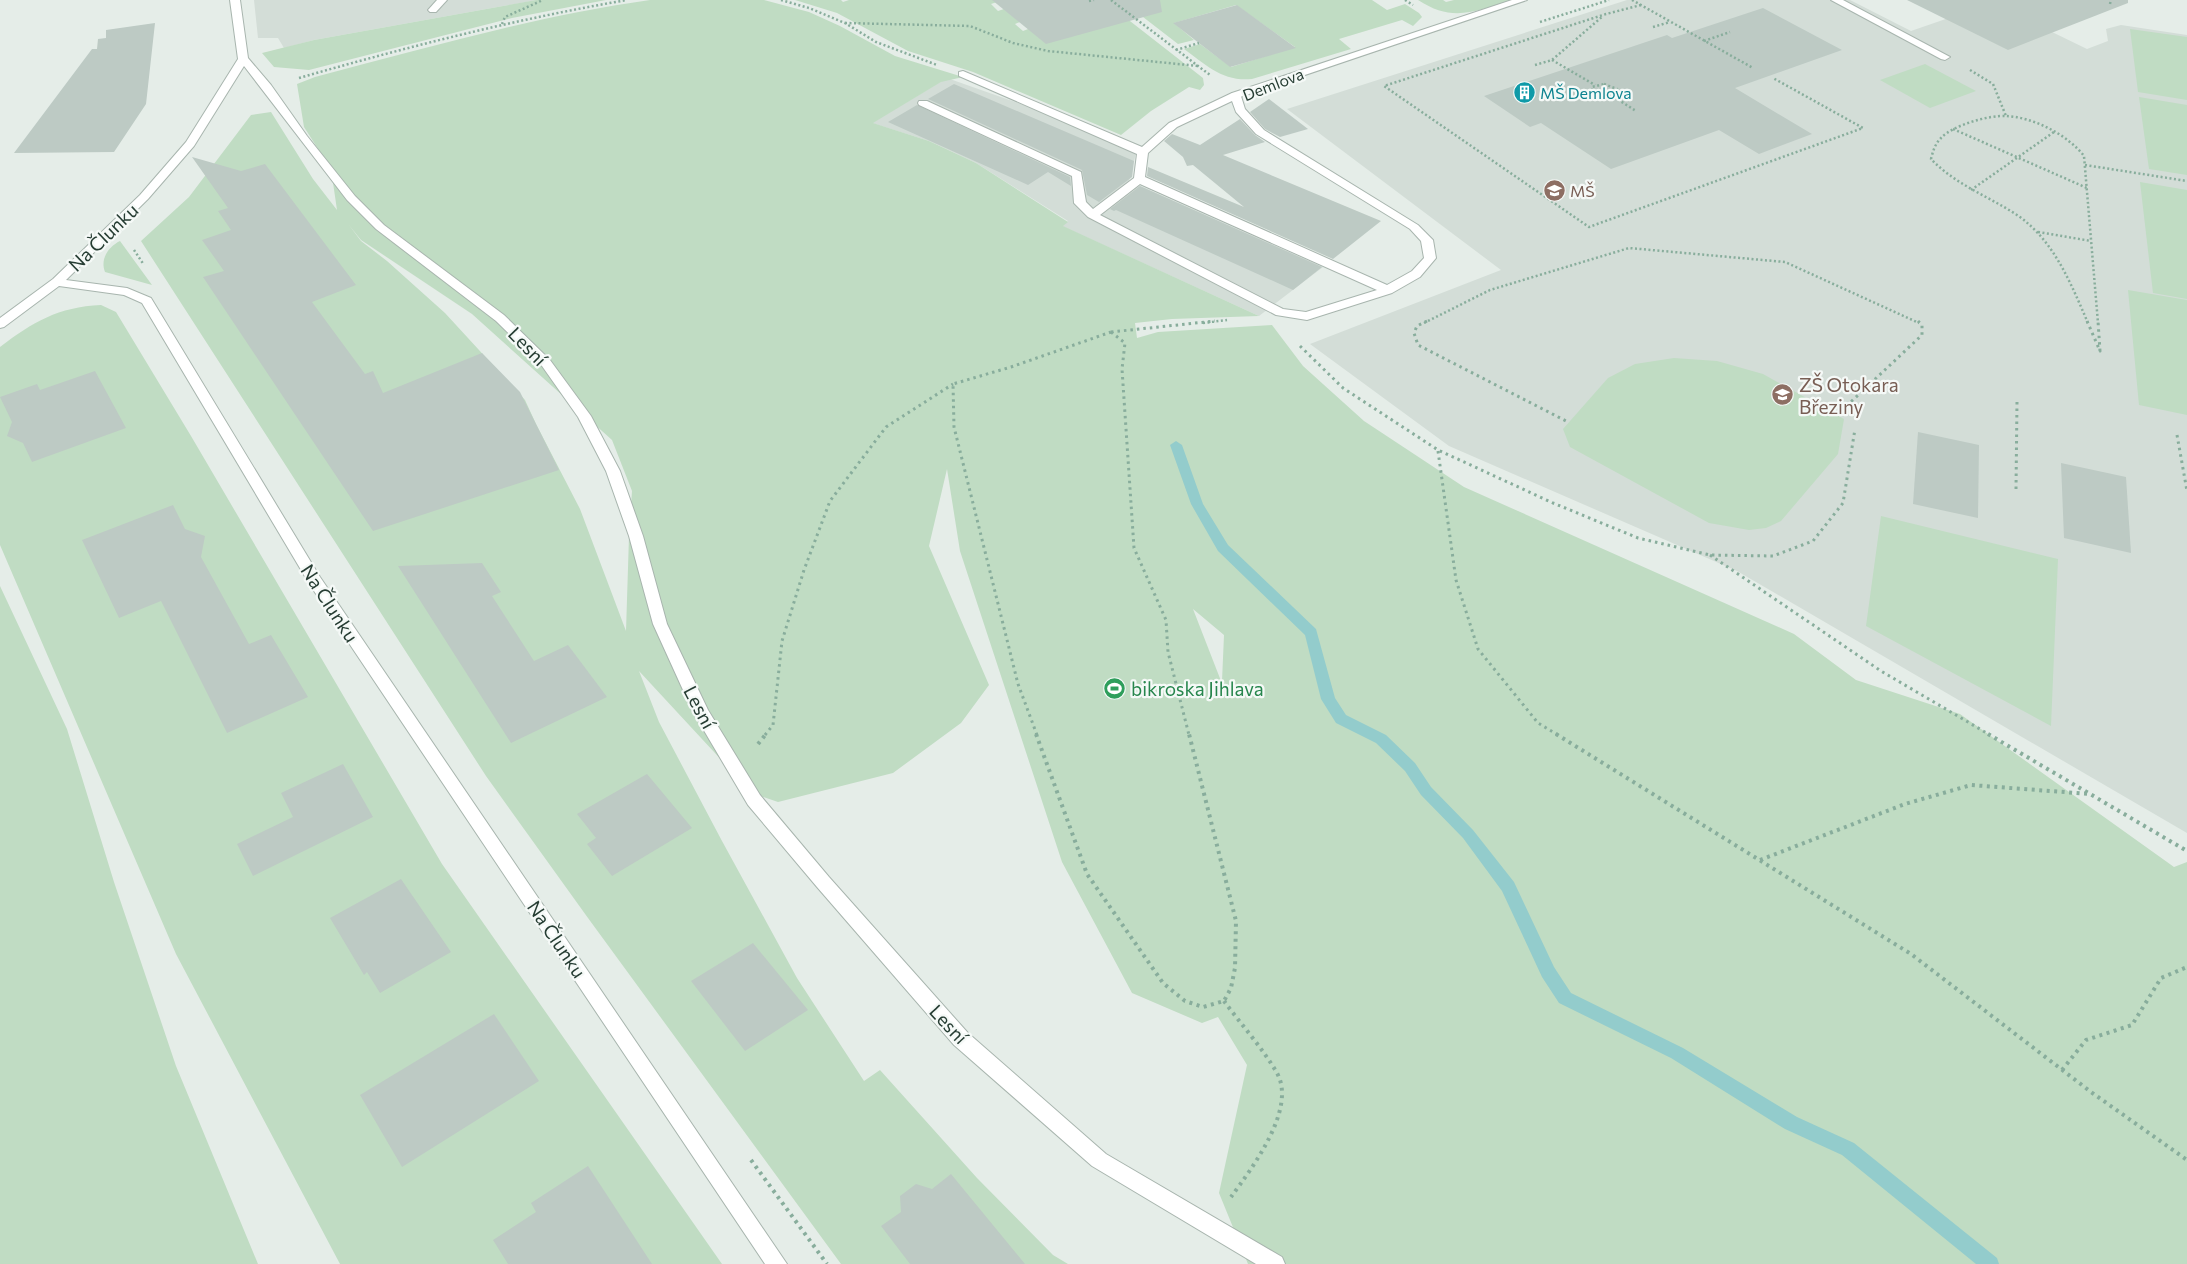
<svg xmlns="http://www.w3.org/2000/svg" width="2187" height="1264" font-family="Commissioner,sans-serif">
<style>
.built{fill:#d3ddd7}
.green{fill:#c0dcc3;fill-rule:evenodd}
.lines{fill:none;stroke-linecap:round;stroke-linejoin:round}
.stream{fill:#93cccc;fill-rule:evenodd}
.building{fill:#bdcac4}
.lane-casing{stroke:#a8b5ae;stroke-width:2}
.street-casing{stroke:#a8b5ae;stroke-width:2}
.path-far2{stroke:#88ad9c;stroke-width:2.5;stroke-dasharray:2 2.5;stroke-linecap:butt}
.path-far1{stroke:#88ad9c;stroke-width:3;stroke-dasharray:2.5 4;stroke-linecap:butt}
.path{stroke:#88ad9c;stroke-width:4;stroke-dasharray:3 4.5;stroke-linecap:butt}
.lane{fill:#fff;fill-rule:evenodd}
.street{fill:#fff;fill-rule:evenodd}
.labels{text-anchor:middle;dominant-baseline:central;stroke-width:4.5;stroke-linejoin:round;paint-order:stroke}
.far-street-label{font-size:16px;fill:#263d33;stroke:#f5f9f7}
.far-culture-label{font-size:16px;fill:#0d838f;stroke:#f5f9f7;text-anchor:start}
.far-education-label{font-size:16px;fill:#785e54;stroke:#f5f9f7;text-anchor:start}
.street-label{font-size:19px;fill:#263d33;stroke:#f5f9f7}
.education-label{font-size:19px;fill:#785e54;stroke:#f5f9f7;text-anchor:start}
.leisure-label{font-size:19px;fill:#27864d;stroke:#f5f9f7;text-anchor:start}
</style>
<rect width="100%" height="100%" fill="#e5ede8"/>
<g class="built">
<path d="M254 0H537L314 40 284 48 278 38H258Z"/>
<path d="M1627 0H1850L1911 31 1992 3 2087 49 2108 41 2106 29 2121 25 2187 35V833L1737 571 1449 446 1310 344 1501 270 1287 109Z"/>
<path d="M947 78 1138 145 1129 181 1323 267 1259 316 1062 226 1068 221 976 163 929 141 872 123Z"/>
</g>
<g class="green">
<path d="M536 0H606L512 18 309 70 274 67 262 53 314 40Z"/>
<path d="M650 0H764L809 12 840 26 895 56 963 77 941 82 873 123 929 141 976 163 1068 222 1063 226 1259 316 1172 319 1135 323 1137 338 1158 332 1272 325 1303 366 1364 421 1464 487 1794 634 1856 680 1960 714 2174 867 2187 862V1264H1248L1219 1193 1247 1065 1218 1017 1202 1023 1132 993 1062 862 960 551 947 469 929 546 989 685 961 723 893 773 778 802 752 793 639 671 659 722 722 841 797 978 864 1081 880 1070 977 1178 1053 1255 1068 1264H841L588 918 486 776 141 241 189 197 251 115 271 112 313 179 337 210 331 169 304 127 297 84 315 77C426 48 536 16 650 0ZM349 225 361 240 472 314 612 440 632 491 629 536 626 631 580 509 536 424 525 400 445 313 387 261 361 241ZM1193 609 1224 635 1222 681H1221Z"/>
<path d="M795 0H841L843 2 849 0H1003L991 4 998 11 1004 9 1020 22 1015 24 1023 31 1103 0 1203 78 1204 85 1200 90 1189 87 1151 111 1121 135 973 72 908 51 837 13Z"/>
<path d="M1121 0H1372L1387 10 1405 4 1419 13 1422 17 1413 26 1402 20 1339 39 1351 49 1252 79C1223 82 1206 65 1184 49L1200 44 1231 67 1295 47 1236 5 1174 23 1194 40 1178 44Z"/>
<path d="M1418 0H1443L1446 2 1454 0H1512C1475 11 1453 23 1418 0Z"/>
<path d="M2130 29 2187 37V100L2138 92Z"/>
<path d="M1925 64 1976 91 1930 108 1880 80Z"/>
<path d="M2139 97 2187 105V175L2149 169Z"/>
<path d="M2140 182 2187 190V299L2153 293Z"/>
<path d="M120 241 152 285 105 272C100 259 108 247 120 241Z"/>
<path d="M2128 290 2187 300V415L2139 405Z"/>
<path d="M101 305 116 312 191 436 442 864 722 1264H340L176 954 0 545V347C33 322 58 307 101 305Z"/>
<path d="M1674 358 1717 361 1763 374 1844 419 1838 454 1781 521 1766 528 1749 530 1709 523 1570 447 1563 429 1608 378 1635 364Z"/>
<path d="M1881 516 2058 559 2051 726 1866 626Z"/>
<path d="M0 586 67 729 114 882 176 1066 258 1264H0Z"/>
</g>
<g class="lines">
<path class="stream" d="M1176 441 1182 445 1203 504 1228 545 1316 629 1335 698 1346 715 1386 735 1415 763 1431 787 1473 830 1514 882 1554 967 1571 993 1683 1048 1797 1117 1854 1143 1997 1258 1999 1264H1976L1842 1155 1785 1129 1671 1058 1559 1003 1542 977 1502 891 1463 838 1421 795 1405 771 1376 743 1336 723 1321 699 1305 635 1218 551 1191 504 1170 445Z"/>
</g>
<g class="building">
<path d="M992 0H1160L1162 12 1046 44Z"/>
<path d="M1907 0H2128V3L2008 50Z"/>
<path d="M1237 5 1296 48 1230 67 1173 23Z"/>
<path d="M1763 8 1842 50 1735 88 1812 134 1759 154 1719 130 1611 169 1541 123 1530 127 1484 96 1667 35 1672 38Z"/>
<path d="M155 23 146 104 114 152 14 153 92 49H97L98 39 106 38V30Z"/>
<path d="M954 84 1134 161 1132 177 1099 202 1087 195 1082 170 928 99Z"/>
<path d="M1269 99 1308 129 1280 137 1265 129 1250 112Z"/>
<path d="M917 105 1070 177 1071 186 1048 172 1028 185 888 122Z"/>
<path d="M1240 119 1255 135 1265 142 1223 155 1381 221 1333 259 1147 176 1148 167 1244 207 1193 165 1187 166 1183 157 1164 141 1172 134 1200 145Z"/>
<path d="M192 157 241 171 265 164 356 285 312 302 365 374 373 371 383 393 482 353 520 392 559 470 373 531 203 277 224 271 202 240 231 230 218 211 228 208Z"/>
<path d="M1140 186 1322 267 1293 290 1116 210 1114 211 1110 209Z"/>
<path d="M95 371 126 428 32 462 23 443 7 436 12 422 0 397 37 384 40 390Z"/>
<path d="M1918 432 1979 445 1978 518 1913 504Z"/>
<path d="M2061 463 2126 477 2131 553 2064 538Z"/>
<path d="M173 505 185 529 205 536 201 557 249 644 271 635 308 697 227 733 161 601 119 618 82 540Z"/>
<path d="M482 563 501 592 492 596 534 661 568 645 607 697 511 743 398 566Z"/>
<path d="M343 764 373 817 253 876 237 844 293 817 281 793Z"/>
<path d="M647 774 692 828 612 876 587 844 596 838 577 814Z"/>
<path d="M401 879 451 952 380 993 367 972 364 975 330 918Z"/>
<path d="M753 943 808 1010 745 1051 691 981Z"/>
<path d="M494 1014 539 1081 402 1167 360 1095Z"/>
<path d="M588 1166 652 1264H508L493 1240 536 1212 531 1203Z"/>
<path d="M951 1174 1025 1264H910L881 1226 901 1212 900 1196 916 1184 932 1189Z"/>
</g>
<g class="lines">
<defs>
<g id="lane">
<path d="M437 0H447L436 12H430L428 10Z"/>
<path d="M1831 0H1843L1950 57 1945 60 1941 59Z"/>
<path d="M963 71 1142 147 1169 123 1232 93H1240L1245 109 1264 130 1418 225 1433 240 1436 258 1420 277 1392 293 1307 320 1276 315 1088 217 1074 203 1072 176 919 105 918 103 919 101H927L1081 172 1086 202 1093 209 1134 178 1137 154 959 76V72ZM1232 101 1236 112 1256 134 1410 229 1421 241 1424 258 1412 271 1387 285 1145 177 1148 153 1177 127ZM1140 184 1377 290 1306 312 1283 309 1100 215Z"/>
</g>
<g id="street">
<path d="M230 0H240L248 58 271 85 307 136 355 196 384 225 504 315 550 360 591 416 620 471 643 536 667 624 708 710 760 795 829 877 968 1033 1106 1154 1282 1257 1285 1264H1256L1092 1166 954 1045 817 887 748 805 693 712 653 624 629 536 606 471 578 417 542 366 496 321 376 229 347 200 244 66 194 146 148 199 66 280 127 288 151 298 320 577 787 1264H765L310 585 142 303 124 295 59 286 4 327 0 328V318L53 279 140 195 186 142 238 59Z"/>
<path d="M1512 0H1527L1240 97H1232L1231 95 1232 93Z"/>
</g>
</defs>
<use href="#lane" class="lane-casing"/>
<use href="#street" class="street-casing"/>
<g class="path-far2">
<path d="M781 0 809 8 845 23 876 42 937 65"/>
<path d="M1111 0 1210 75"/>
<path d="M1405 0 1413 5"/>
<path d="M1632 0 1753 68"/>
<path d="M1089 1 1094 0"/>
<path d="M2110 4 2111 0"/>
<path d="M1641 5 1606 14 1384 86 1589 227 1863 128 1773 78"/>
<path d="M1540 22 1609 0"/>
<path d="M845 23 970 26 1013 43 1048 51 1198 66"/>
<path d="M502 24 505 17 543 0"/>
<path d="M1653 27 1670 22"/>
<path d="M1704 41 1730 32"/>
<path d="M1176 50 1199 43"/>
<path d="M1552 60 1595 85"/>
<path d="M1535 65 1552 60 1603 16"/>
<path d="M1970 70 1993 84 2006 116"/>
<path d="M299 78C407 47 516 19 627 0"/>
<path d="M1604 84 1617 89 1619 94 1605 98 1592 92V87Z"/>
<path d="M1614 97 1636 111"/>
<path d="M1953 129 2087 188"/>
<path d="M2085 165 2187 181"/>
<path d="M1971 190 2054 132"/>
<path d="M2038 232 2091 241"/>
<path d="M134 250 144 265"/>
<path d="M1203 323 1227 320"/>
<path d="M1424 323 1490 290 1629 248 1785 262 1919 323"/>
<path d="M2088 323C2071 284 2054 240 2017 215 1988 196 1956 185 1931 159 1933 151 1935 144 1941 138 1953 125 1989 115 2006 116 2033 117 2068 135 2084 156L2098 323"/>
</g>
<g class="path-far1">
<path d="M1427 321 1417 326 1414 333 1418 345 1568 422"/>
<path d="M2087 321 2100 351 2098 321"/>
<path d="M1111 332 1125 343 1122 369 1134 548 1166 620 1168 652 1189 735"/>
<path d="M1111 332 1215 321"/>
<path d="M1300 346 1343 388 1438 450 1553 503 1638 538 1710 555 1773 556 1813 541 1843 503 1855 429"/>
<path d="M1837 415 1922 335V325L1918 321"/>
<path d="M2177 435 2187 491"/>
<path d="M1438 451 1456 580 1478 649 1538 723 1558 735"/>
<path d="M2016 489 2017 401"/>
<path d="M1710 555 1881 671 1990 735"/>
<path d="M765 735 773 725 782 641 804 570 830 501 886 427 953 384"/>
<path d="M1037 735 1018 684 954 427 953 384 1011 367 1111 332"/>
</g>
<g class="path">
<path d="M1036 734 1087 874 1163 983 1185 1001 1203 1007 1224 1001 1231 988 1235 968 1236 921 1189 734"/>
<path d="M1556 734 1911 954 2091 1092 2187 1160"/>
<path d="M1988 734 2187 851"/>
<path d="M758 744 766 734"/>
<path d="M1760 860 1905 804 1971 785 2090 794"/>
<path d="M1224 1001C1240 1023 1264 1050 1277 1073 1297 1109 1252 1168 1231 1197"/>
<path d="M2062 1070 2086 1040 2132 1025 2161 978 2187 967"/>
<path d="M751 1160 827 1264"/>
</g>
<use href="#lane" class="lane"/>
<use href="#street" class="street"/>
</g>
<defs>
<symbol id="building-disc" viewBox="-11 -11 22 22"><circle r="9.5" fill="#0f9aa8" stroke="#f5f9f7"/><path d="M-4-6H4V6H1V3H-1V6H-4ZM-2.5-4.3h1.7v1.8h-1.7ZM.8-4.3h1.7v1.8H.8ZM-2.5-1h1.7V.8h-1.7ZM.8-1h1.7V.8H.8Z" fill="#fff"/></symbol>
<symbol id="school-disc" viewBox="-11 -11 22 22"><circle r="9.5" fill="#8d6e63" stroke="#f5f9f7"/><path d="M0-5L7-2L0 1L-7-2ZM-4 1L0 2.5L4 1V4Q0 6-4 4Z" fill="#fff"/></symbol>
<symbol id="stadium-disc" viewBox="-11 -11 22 22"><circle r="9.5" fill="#2e9e5b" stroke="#f5f9f7"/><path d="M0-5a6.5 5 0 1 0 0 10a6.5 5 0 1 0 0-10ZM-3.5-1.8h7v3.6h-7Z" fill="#fff"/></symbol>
</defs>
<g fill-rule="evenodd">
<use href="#building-disc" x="1512" y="80" width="25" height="25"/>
<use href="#school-disc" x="1542" y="178" width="25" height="25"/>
<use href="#school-disc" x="1770" y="382" width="25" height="25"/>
<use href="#stadium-disc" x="1102" y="676" width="25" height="25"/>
</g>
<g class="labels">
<g class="far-street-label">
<text transform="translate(1273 84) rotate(-21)">Demlova</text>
</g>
<g class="far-culture-label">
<text x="1540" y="92">MŠ Demlova</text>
</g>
<g class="far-education-label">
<text x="1570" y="190">MŠ</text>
</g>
<g class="street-label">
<text transform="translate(103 237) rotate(-44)">Na Člunku</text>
<text transform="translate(528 346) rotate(46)">Lesní</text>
<text transform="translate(330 603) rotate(57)">Na Člunku</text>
<text transform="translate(700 707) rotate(62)">Lesní</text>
<text transform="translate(557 939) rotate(56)">Na Člunku</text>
<text transform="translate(949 1024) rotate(47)">Lesní</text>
</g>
<g class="education-label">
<text x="1799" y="384">ZŠ Otokara<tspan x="1799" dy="22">Březiny</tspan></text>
</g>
<g class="leisure-label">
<text x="1131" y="688">bikroska Jihlava</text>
</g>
</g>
</svg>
